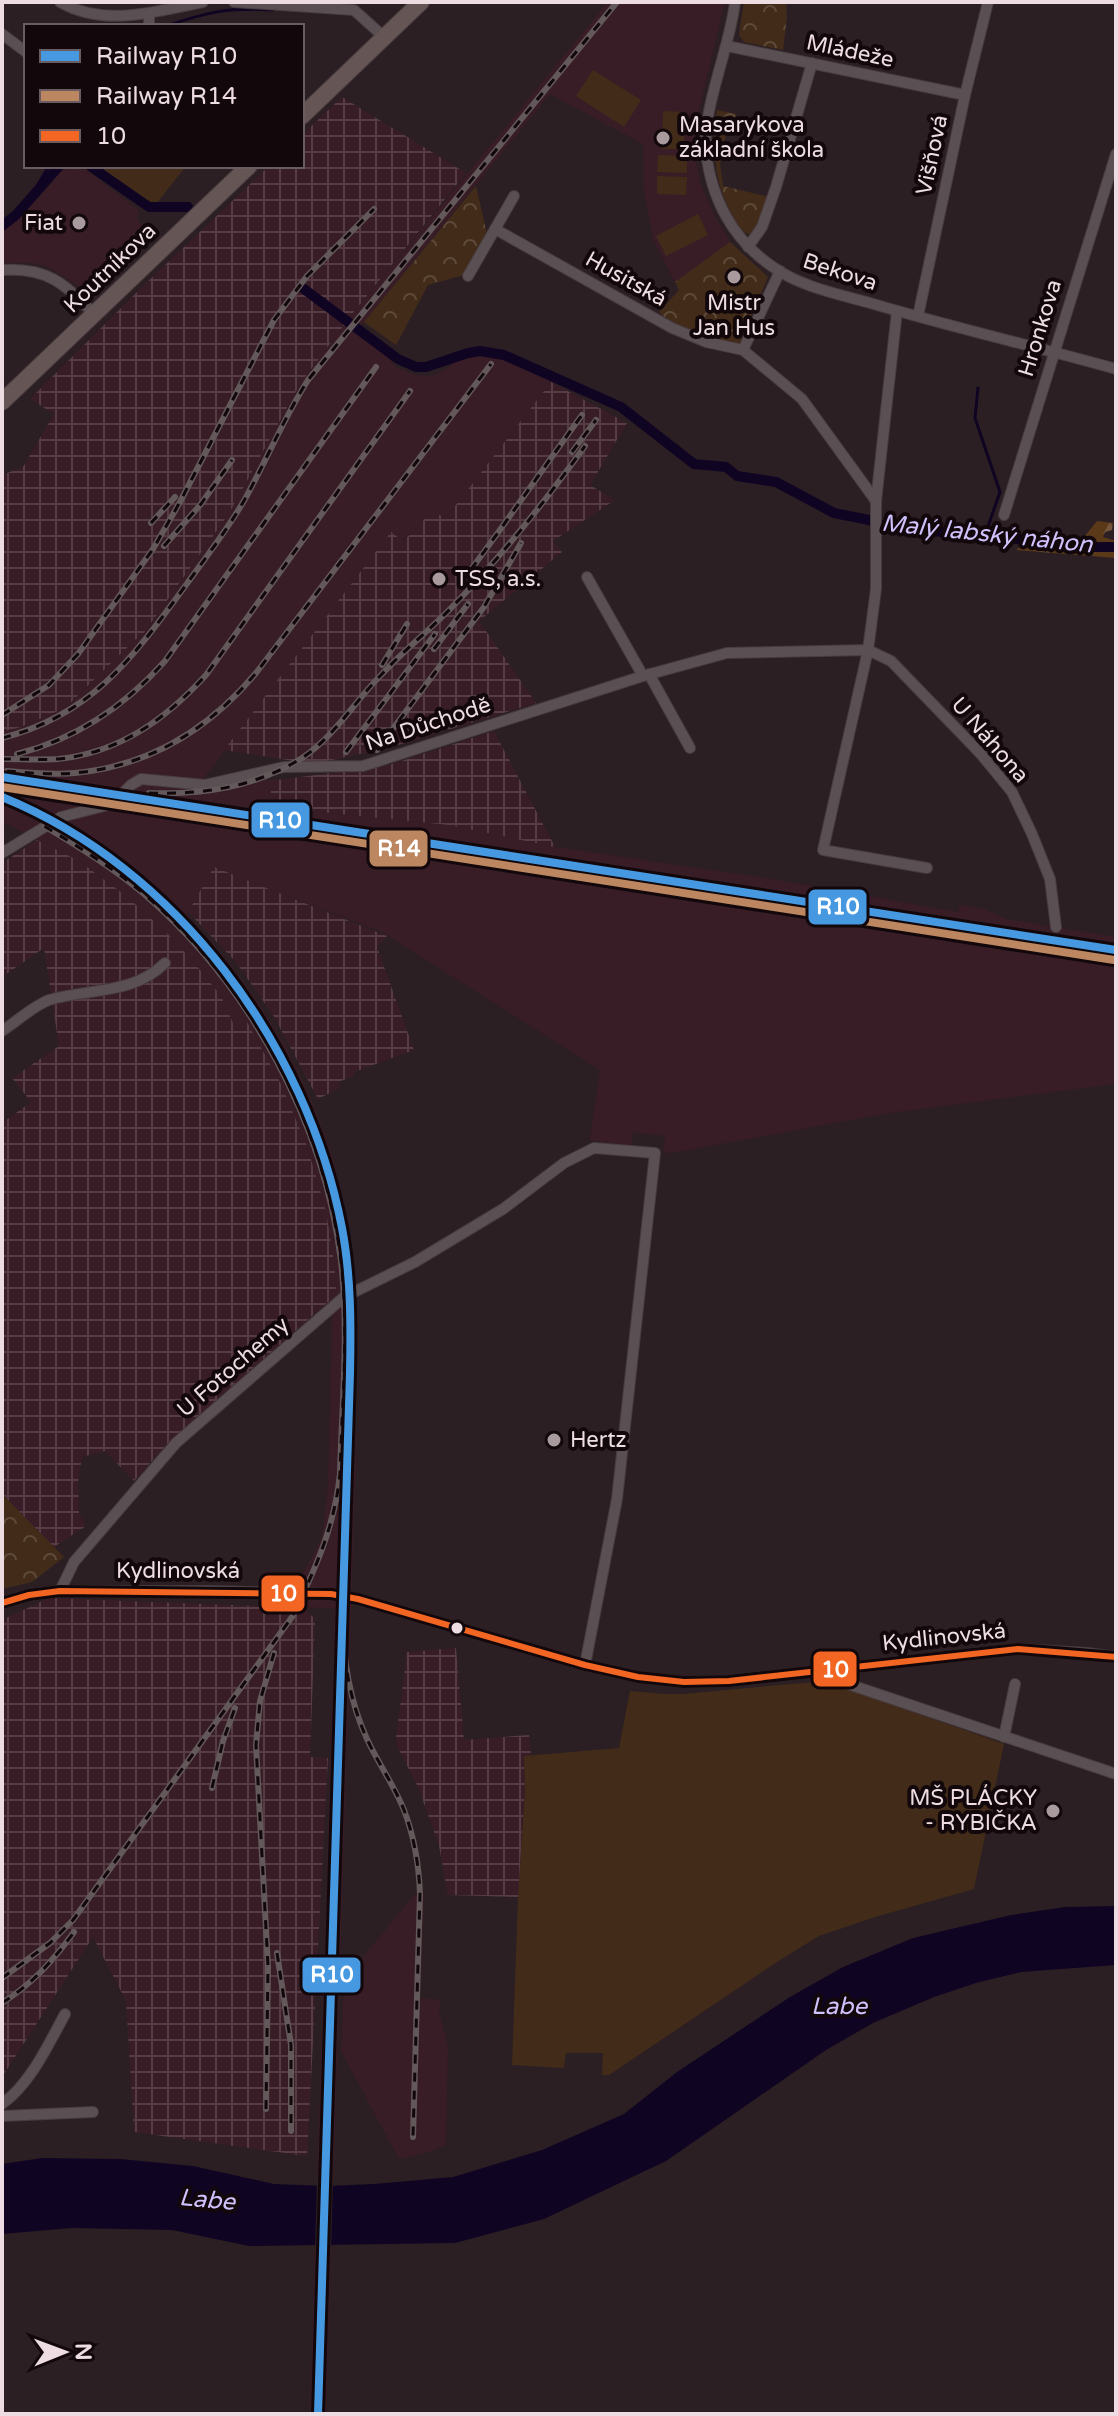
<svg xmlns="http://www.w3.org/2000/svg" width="1118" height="2416" font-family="'Varela Round',sans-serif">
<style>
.built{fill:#381c26}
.industrial{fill:url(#industrial-grid)}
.forest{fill:url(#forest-firs)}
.park{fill:url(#park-crowns)}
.garden{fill:#422c19}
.water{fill:#100423}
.pier{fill:#2c1f23}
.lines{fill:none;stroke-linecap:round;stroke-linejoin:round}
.stream{stroke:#100423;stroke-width:3}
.canal{stroke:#100423;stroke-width:10}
.minor-casing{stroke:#473b3f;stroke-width:12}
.primary-casing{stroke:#473b3f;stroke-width:18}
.minor{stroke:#5a4f52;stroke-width:10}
.primary{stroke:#655555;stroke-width:16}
.rail-casing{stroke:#63595b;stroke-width:6}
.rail{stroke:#12080b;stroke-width:3;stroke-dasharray:9;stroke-linecap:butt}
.bus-1-casing{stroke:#12080b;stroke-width:12}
.bus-1{stroke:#f26522;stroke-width:6}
.rail-1-casing{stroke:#12080b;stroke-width:14}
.rail-2-casing{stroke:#12080b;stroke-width:14}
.rail-1{stroke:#4699e1;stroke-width:8}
.rail-2{stroke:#bb8660;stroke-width:8}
.poi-dot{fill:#a99a9e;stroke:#12080b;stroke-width:3}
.bus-dot{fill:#eddce1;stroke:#12080b;stroke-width:3}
.labels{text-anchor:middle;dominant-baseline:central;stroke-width:8;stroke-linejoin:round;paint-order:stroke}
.street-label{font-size:22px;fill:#eddce1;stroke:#12080b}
.poi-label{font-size:22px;fill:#eddce1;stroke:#12080b;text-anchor:start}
.water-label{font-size:24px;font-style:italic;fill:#cfc1fc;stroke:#12080b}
.line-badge{stroke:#12080b;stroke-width:3}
.badge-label{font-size:22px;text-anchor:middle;font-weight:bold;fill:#fff}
</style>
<defs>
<pattern id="industrial-grid" width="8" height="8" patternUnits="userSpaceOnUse" patternTransform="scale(2)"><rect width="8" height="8" fill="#381c26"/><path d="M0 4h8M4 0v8" fill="none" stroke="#553c45"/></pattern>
<pattern id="forest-firs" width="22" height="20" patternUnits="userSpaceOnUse" patternTransform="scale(2)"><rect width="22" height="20" fill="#5a3919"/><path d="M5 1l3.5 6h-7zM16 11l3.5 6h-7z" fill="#72553a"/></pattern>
<pattern id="park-crowns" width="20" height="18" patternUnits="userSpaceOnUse" patternTransform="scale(2)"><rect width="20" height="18" fill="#422c19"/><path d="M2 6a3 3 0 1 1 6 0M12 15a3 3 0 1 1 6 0" fill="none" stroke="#5e4a3a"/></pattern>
</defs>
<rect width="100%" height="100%" fill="#2c1f23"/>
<g class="built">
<path d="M608 2H725L699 110 695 132V156L701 185 714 215 730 242 675 282 653 239 644 190 643 144 550 94 355 333 374 341 397 368 415 375 432 376 448 368 468 351 492 352 551 382 445 519 432 509 419 526 402 541 391 533 204 778 277 780 271 789 270 807 449 825 555 847 760 877 958 912 960 905 985 909 1005 919 1116 937V1084L889 1113 672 1153 663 1152 665 1136 633 1132 631 1147 590 1140 600 1070 382 932 214 868 187 915 218 949 258 1002 285 1045 312 1101 333 1158 342 1195 349 1226 357 1294 355 1485 326 2414H310L335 1608 286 1607 322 1537 328 1487 332 1319 337 1300 330 1233 307 1146 234 1025 221 996 196 965 168 934 102 877 79 862 2 821V732L21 727 65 708 136 639 139 640 230 512 300 384 353 313Z"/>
<path d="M73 168 87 170 139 211 137 218 150 239 103 286 93 291 84 290 48 267 34 263H2V225L39 198 61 171Z"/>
<path d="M415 1894H424L420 1998 441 2000 439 2012 448 2047 446 2145 423 2154 399 2159 341 2051 344 1980Z"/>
</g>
<g class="industrial">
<path d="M342 97 466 173 353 313 300 384 230 512 139 640 136 639 65 708 21 727 2 732V475L23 467 54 414 30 399 142 287 269 166H302V135Z"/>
<path d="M551 382 627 423 590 485 615 500 553 541 562 552 479 621 536 703 388 748 313 764 224 750 391 532 403 541 419 526 432 509 445 519Z"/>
<path d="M494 731 555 847 449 825 270 807 271 789 277 780 386 766Z"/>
<path d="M37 840 79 861 125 895 168 934 196 965 221 996 234 1025 247 1022 282 1086 307 1146 326 1211 334 1262 337 1301 328 1302 168 1443 134 1481 105 1451 82 1457 78 1482 79 1514 86 1526 54 1547 2 1494V1123L31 1102 12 1078 59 1046 44 948 2 977V863Z"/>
<path d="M214 867 387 936 377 947 414 1050 354 1072V1076L338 1082 340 1088 318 1099 273 1015 235 961 188 912Z"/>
<path d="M49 1598 304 1608 315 1619 310 1757 328 1758 307 2156 134 2132 126 2001 93 1937 2 2077V1620Z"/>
<path d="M456 1648 464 1740 529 1735 531 1755 524 1757 525 1791 518 1897 448 1895 439 1846 432 1826 418 1787 398 1748 396 1738 407 1652Z"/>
</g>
<path class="forest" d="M1097 521 1113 523 1112 530 1105 532 1103 537 1116 541V558L1016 550 1033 537 1080 542Z"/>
<g class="park">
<path d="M744 2H786L787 17 783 50 744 42 739 35Z"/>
<path d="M717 110 736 114 735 118 729 120 720 164 723 186 769 197 757 229 751 234 745 233C716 199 710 153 717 110Z"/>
<path d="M476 186 487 234 464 275 428 285 396 345 364 322Z"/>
<path d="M730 242 768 277 739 344C717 339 675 330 659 312L679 290 675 282Z"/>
<path d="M2 1494 64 1557 32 1582 2 1589Z"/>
</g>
<g class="garden">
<path d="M593 70 641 100 624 127 576 96Z"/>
<path d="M663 111 685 112 684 149H662Z"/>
<path d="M658 155 687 156V173L657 172Z"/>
<path d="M97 166H186L156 204 146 201Z"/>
<path d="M657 176 687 177 686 195 657 194Z"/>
<path d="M698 214 708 235 666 256 656 236Z"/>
<path d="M824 1681 1004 1744 974 1889 875 1917 819 1936 780 1960 609 2075H602L603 2053H566L564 2068 512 2065 518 1897 525 1791 524 1756 619 1748 630 1691 664 1694H684Z"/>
</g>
<path class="water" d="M1116 1906V1965L1021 1972 976 1983 934 1997 873 2023 826 2050 666 2161 544 2219 455 2243 249 2246 172 2230 72 2228 2 2234V2164L42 2158 120 2159 193 2166 274 2184 327 2186 374 2184 453 2177 542 2150 624 2114 677 2072 790 1997 843 1967 913 1938 1011 1915 1065 1907Z"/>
<path class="pier" d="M317 2181H333L331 2249H315Z"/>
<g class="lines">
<g class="stream">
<path d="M166 26C208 12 228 7 273 10"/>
<path d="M28 201 49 166"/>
<path d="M978 388 975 418 1000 492 985 535"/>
</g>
<g class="canal">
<path d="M90 166 149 207H188"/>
<path d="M2 226 16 215 59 166"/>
<path d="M304 289 398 359 416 367H426L468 353 480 351 504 355 621 407 694 464 726 467 737 476 776 482 834 513 869 520 889 528 985 535 1080 547H1116"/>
</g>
<defs>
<g id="minor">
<path d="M60 2C105 28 156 11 203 2"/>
<path d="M234 2 354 10 384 37"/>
<path d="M735 2C730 48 702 108 706 151 711 199 733 240 773 267 801 287 838 294 870 303 951 327 1034 346 1116 369"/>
<path d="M149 26V13"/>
<path d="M2 34 26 52"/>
<path d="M727 46 965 95"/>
<path d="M495 229 672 328 706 342 743 350 802 399 876 501"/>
<path d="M748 247 762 227 776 187 812 63"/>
<path d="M2 270C47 267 64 283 94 314"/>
<path d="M468 276 514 196"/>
<path d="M897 311 876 501V589L868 650 823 850 927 868"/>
<path d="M918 316 965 95 988 2"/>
<path d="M743 350 780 271"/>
<path d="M1004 515 1116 154"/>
<path d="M587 577 643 676"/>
<path d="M649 674 690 748"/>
<path d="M2 853 61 817 112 804 131 785 141 779 205 785 284 767 363 766 643 676 727 653 868 650 891 661 980 753 1012 792 1032 834 1050 879 1056 927"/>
<path d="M2 1031C16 1022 33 1006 49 1000 89 988 133 995 165 963"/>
<path d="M60 1591 74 1562 176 1443 344 1297 415 1262 503 1209 564 1163 594 1148 655 1153 617 1499 585 1665"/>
<path d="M2 1603 29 1595 60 1591H210L331 1594 358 1599 585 1665 638 1677 684 1682 729 1681 1018 1649 1087 1653 1116 1657"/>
<path d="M815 1673 1116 1774"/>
<path d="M1004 1737 1015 1684"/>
<path d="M2 2104C31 2083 48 2045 65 2014"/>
<path d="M2 2116 93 2112"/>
</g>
<g id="primary">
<path d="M302 116 421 2"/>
<path d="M2 402 249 166"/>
</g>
</defs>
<use href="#minor" class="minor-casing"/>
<use href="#primary" class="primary-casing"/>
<use href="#minor" class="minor"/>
<use href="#primary" class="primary"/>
<defs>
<g id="rail">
<path d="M572 452 596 420"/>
<path d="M151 523 175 497"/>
<path d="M164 546 201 504 232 460"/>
<path d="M460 584C502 529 541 471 582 415"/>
<path d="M434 649 468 604"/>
<path d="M382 665 407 624"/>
<path d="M2 715 49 685 78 654 153 549 180 502 274 320 307 276 374 209"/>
<path d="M2 738C93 715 134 656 186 585 206 557 228 529 245 499 267 459 284 418 308 380L617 2"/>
<path d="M377 750 484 607 521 543"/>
<path d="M346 752 435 634"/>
<path d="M17 754C76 739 125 706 165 661L376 367"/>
<path d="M2 759C20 759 40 760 58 759 119 753 166 719 206 675L410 391"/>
<path d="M7 771C29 773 53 775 75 773 150 766 209 729 256 673L491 364"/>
<path d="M149 793C204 795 255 787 302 758 334 737 355 701 382 674 404 650 430 630 453 606 502 556 544 503 585 446"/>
<path d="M342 1619C344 1661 349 1700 367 1739 378 1763 394 1785 404 1810 414 1836 419 1866 420 1894L413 2137"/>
<path d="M212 1788 223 1741 235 1708"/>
<path d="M277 1953 291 2045V2131"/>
<path d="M2 1978 50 1943 73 1920 292 1617C315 1570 335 1526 340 1473 342 1403 349 1331 341 1261 324 1122 250 985 144 894 113 868 79 847 44 826"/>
<path d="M2 2003C32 1984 53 1961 74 1932"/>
<path d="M266 2109 268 1966 256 1745 260 1701 274 1653"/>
</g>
</defs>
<use href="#rail" class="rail-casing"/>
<use href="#rail" class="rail"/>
<defs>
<path id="bus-1" d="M2 1603 29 1595 60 1591 331 1594 358 1599 585 1665 638 1677 684 1682 729 1681 1018 1649 1116 1657"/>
</defs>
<use href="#bus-1" class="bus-1-casing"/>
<use href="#bus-1" class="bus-1"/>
<defs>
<g id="rail-1">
<path d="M2 777 1116 950"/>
<path d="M2 797C177 868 307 1045 342 1228 351 1275 351 1325 350 1373L318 2414"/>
</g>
<path id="rail-2" d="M2 787 1114 960"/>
</defs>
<use href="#rail-1" class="rail-1-casing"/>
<use href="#rail-2" class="rail-2-casing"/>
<use href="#rail-1" class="rail-1"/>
<use href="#rail-2" class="rail-2"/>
</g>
<g class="poi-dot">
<circle cx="663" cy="138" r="8"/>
<circle cx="79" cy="223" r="8"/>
<circle cx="734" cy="277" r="8"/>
<circle cx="439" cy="579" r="8"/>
<circle cx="554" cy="1440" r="8"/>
<circle cx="1053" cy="1811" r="8"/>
</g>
<circle class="bus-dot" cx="457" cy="1628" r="7"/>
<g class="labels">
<g class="street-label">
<text transform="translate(850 51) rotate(12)">Mládeže</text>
<text transform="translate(932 155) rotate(-78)">Višňová</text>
<text transform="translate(110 268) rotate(-44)">Koutníkova</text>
<text transform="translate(840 272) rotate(18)">Bekova</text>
<text transform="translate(626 279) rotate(29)">Husitská</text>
<text transform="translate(1040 328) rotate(-73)">Hronkova</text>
<text transform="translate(428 724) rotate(-18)">Na Důchodě</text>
<text transform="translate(990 740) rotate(49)">U Náhona</text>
<text transform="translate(233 1367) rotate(-41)">U Fotochemy</text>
<text x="178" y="1571">Kydlinovská</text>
<text transform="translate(944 1637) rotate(-6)">Kydlinovská</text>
</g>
<g class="poi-label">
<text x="679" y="125">Masarykova<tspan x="679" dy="25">základní škola</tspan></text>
<text x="63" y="223" text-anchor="end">Fiat</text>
<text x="734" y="303" text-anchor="middle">Mistr<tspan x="734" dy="25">Jan Hus</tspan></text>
<text x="455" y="579">TSS, a.s.</text>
<text x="570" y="1440">Hertz</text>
<text x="1037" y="1798" text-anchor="end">MŠ PLÁCKY<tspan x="1037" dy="25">- RYBIČKA</tspan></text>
</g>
<g class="water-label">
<text transform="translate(987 534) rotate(6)">Malý labský náhon</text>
<text x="839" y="2006">Labe</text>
<text transform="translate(207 2200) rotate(5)">Labe</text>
</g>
</g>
<g class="line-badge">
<rect x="250" y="801" width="61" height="38" rx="8" fill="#4699e1"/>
<rect x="368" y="829" width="61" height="39" rx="8" fill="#bb8660"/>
<rect x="807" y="888" width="61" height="38" rx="8" fill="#4699e1"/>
<rect x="260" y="1574" width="46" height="39" rx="8" fill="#f26522"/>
<rect x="812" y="1650" width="46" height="38" rx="8" fill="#f26522"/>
<rect x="301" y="1956" width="61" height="38" rx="8" fill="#4699e1"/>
</g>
<g class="badge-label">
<text x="280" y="828">R10</text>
<text x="399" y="856">R14</text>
<text x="838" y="914">R10</text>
<text x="283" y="1601">10</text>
<text x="835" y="1677">10</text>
<text x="332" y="1982">R10</text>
</g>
<rect width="1118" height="2416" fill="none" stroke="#eddce1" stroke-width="8"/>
<rect x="24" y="24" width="280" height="144" fill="#12080b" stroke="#6a5d61" stroke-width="2"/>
<rect x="40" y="50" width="40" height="12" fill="#4699e1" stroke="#6a5d61" stroke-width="2"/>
<text x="96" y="64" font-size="24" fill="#eddce1">Railway R10</text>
<rect x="40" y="90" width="40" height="12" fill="#bb8660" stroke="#6a5d61" stroke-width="2"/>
<text x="96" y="104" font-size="24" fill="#eddce1">Railway R14</text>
<rect x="40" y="130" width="40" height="12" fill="#f26522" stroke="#6a5d61" stroke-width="2"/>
<text x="96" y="144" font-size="24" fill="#eddce1">10</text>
<g transform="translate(64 2352) rotate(89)" stroke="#12080b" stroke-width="6" paint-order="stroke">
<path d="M0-6L14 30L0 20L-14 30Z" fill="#eddce1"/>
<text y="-12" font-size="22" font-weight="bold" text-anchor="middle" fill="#eddce1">N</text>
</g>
</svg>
